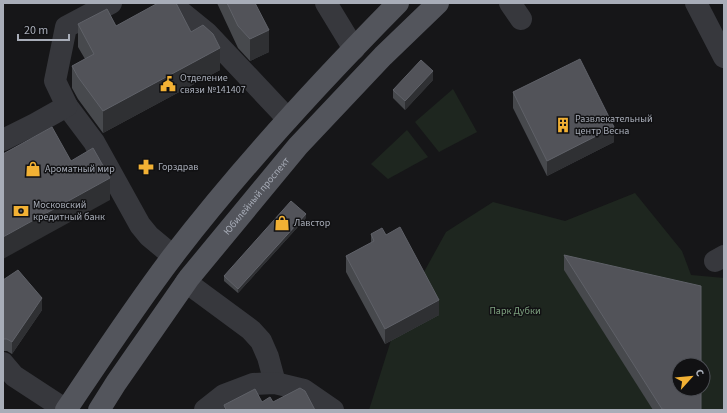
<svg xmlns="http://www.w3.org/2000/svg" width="727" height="413" font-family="'Source Sans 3',sans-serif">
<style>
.green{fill:#1e261f;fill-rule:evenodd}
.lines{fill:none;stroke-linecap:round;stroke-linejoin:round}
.minor{stroke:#37383d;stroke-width:22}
.major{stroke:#53555c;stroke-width:22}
.wall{fill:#47494d}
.shaded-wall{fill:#2f3033}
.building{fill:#525359;stroke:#5f6168}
.labels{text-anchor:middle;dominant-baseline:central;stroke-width:3;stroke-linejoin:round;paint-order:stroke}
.poi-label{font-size:10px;fill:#a8adb8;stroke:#111113;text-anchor:start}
.street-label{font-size:10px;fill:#a8adb8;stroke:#111113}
.park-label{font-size:10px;fill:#7fa381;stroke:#111113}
</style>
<rect width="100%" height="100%" fill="#161618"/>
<g class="green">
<path d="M453 89 477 132 439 152 415 122Z"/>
<path d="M407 130 428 157 388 179 371 164Z"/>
<path d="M635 193 682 251 691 275 724 278V410H369L397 321 446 232 493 202 565 221ZM679 365H703V389H679Z"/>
</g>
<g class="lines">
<g class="minor">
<path d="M170 3 207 33 288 119"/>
<path d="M326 3 354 49"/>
<path d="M510 3 521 19"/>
<path d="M696 3 724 57"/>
<path d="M67 106 94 142 140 225 149 236 173 256"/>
<path d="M3 140 35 124 67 106 55 81 66 27 111 3"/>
<path d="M715 261 724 256"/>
<path d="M186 282 251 330 261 341 268 357 275 383"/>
<path d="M3 363 14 376 66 410"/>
<path d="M205 410 224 395 253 384 275 383 304 390 333 410"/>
</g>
<g class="major">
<path d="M66 410C101 358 135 306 173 256 242 166 319 83 398 3"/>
<path id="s1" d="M99 410 116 383 189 278 298 146 383 56 438 3"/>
</g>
</g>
<g class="wall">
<path d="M217 3H255L269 52 250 61 238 48Z"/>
<path d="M78 24 116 26 191 32 220 70 103 133 78 99 72 88V66L85 59 78 47Z"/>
<path d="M433 80 405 110 393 98V90Z"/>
<path d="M513 92 614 142 547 176 513 108Z"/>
<path d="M306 218 238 293 224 281V276Z"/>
<path d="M371 234 386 235 439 315 385 344 346 272V256L371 243Z"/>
<path d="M564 255 701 410H653L564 270Z"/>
<path d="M3 280 42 310 12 354 7 351H3Z"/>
</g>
<g class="shaded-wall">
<path d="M269 30V52L250 61V39Z"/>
<path d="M220 48V70L103 133V111Z"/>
<path d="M433 71V80L405 110V101Z"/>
<path d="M614 127V142L547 176V161Z"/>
<path d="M110 178V200L3 259V237Z"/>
<path d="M306 214V218L238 293V289Z"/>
<path d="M42 298V310L12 354V342Z"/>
<path d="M439 300V315L385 344V329Z"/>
</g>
<g class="building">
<path d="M158 3H176L191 32 203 25 213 34 220 48 103 111 78 77 72 66 94 54 78 24 107 9 116 26Z"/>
<path d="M227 3H255L269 30 250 39 238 26Z"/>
<path d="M580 59 614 127 547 161 513 92Z"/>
<path d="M421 60 433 71 405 101 393 90Z"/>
<path d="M52 127 71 161 93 148 110 178 3 237V154Z"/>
<path d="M291 201 306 214 238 289 224 276Z"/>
<path d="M400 227 439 300 385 329 346 256 374 241 371 234 382 228 386 235Z"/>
<path d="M564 255 701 286V365H679V389H701V410H668L662 409Z"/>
<path d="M18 270 42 298 12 342 7 339H3V280Z"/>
<path d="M300 388 305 391 315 410H226L224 405 255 389 262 402 270 397 273 402Z"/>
</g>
<defs>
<symbol id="civic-bare" viewBox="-9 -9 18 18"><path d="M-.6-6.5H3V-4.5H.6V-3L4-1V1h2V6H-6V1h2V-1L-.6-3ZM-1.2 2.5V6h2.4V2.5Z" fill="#f2b134" stroke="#111113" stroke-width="2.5" paint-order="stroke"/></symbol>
<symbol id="building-bare" viewBox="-9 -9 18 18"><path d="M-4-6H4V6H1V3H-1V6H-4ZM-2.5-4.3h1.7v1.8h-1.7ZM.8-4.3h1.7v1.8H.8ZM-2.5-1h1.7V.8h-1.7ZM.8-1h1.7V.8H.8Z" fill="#f2b134" stroke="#111113" stroke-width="2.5" paint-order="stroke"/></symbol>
<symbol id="pharmacy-bare" viewBox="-9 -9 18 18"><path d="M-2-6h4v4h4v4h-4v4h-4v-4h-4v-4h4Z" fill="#f2b134" stroke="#111113" stroke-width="2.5" paint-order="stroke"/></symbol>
<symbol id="shop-bare" viewBox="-9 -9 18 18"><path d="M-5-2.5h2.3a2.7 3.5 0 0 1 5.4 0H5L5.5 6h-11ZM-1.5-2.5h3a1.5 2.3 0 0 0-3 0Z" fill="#f2b134" stroke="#111113" stroke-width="2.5" paint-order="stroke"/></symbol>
<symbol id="bank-bare" viewBox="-9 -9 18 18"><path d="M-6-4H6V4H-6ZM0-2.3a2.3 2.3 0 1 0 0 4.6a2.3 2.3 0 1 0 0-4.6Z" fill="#f2b134" stroke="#111113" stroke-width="2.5" paint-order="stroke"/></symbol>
</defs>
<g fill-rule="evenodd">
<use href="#civic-bare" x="157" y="73" width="22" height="22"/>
<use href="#building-bare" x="552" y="114" width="22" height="22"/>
<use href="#pharmacy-bare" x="135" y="156" width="22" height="22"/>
<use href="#shop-bare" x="22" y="158" width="22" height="22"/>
<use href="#bank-bare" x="10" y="200" width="22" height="22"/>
<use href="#shop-bare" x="271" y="212" width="22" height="22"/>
</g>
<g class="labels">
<g class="poi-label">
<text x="180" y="78">Отделение<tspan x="180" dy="12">связи №141407</tspan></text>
<text x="575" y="119">Развлекательный<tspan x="575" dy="12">центр Весна</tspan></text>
<text x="158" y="167">Горздрав</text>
<text x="45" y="169">Ароматный мир</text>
<text x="33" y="205">Московский<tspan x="33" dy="12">кредитный банк</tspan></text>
<text x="294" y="223">Лавстор</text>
</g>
<g class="street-label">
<text stroke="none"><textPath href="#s1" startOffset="266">Юбилейный проспект</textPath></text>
</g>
<g class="park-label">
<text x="515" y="311">Парк Дубки</text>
</g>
</g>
<rect width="727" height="413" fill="none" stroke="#a8adb8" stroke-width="8"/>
<g transform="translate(691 377) rotate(63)"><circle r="19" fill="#111113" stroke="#4d4f55"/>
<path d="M0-3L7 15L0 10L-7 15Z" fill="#f2b134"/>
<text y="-6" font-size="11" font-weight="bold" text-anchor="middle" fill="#a8adb8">С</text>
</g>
<path d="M18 34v6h51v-6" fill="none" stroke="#a8adb8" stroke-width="2"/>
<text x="24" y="34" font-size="12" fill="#a8adb8" stroke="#111113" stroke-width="3" paint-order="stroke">20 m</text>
</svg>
